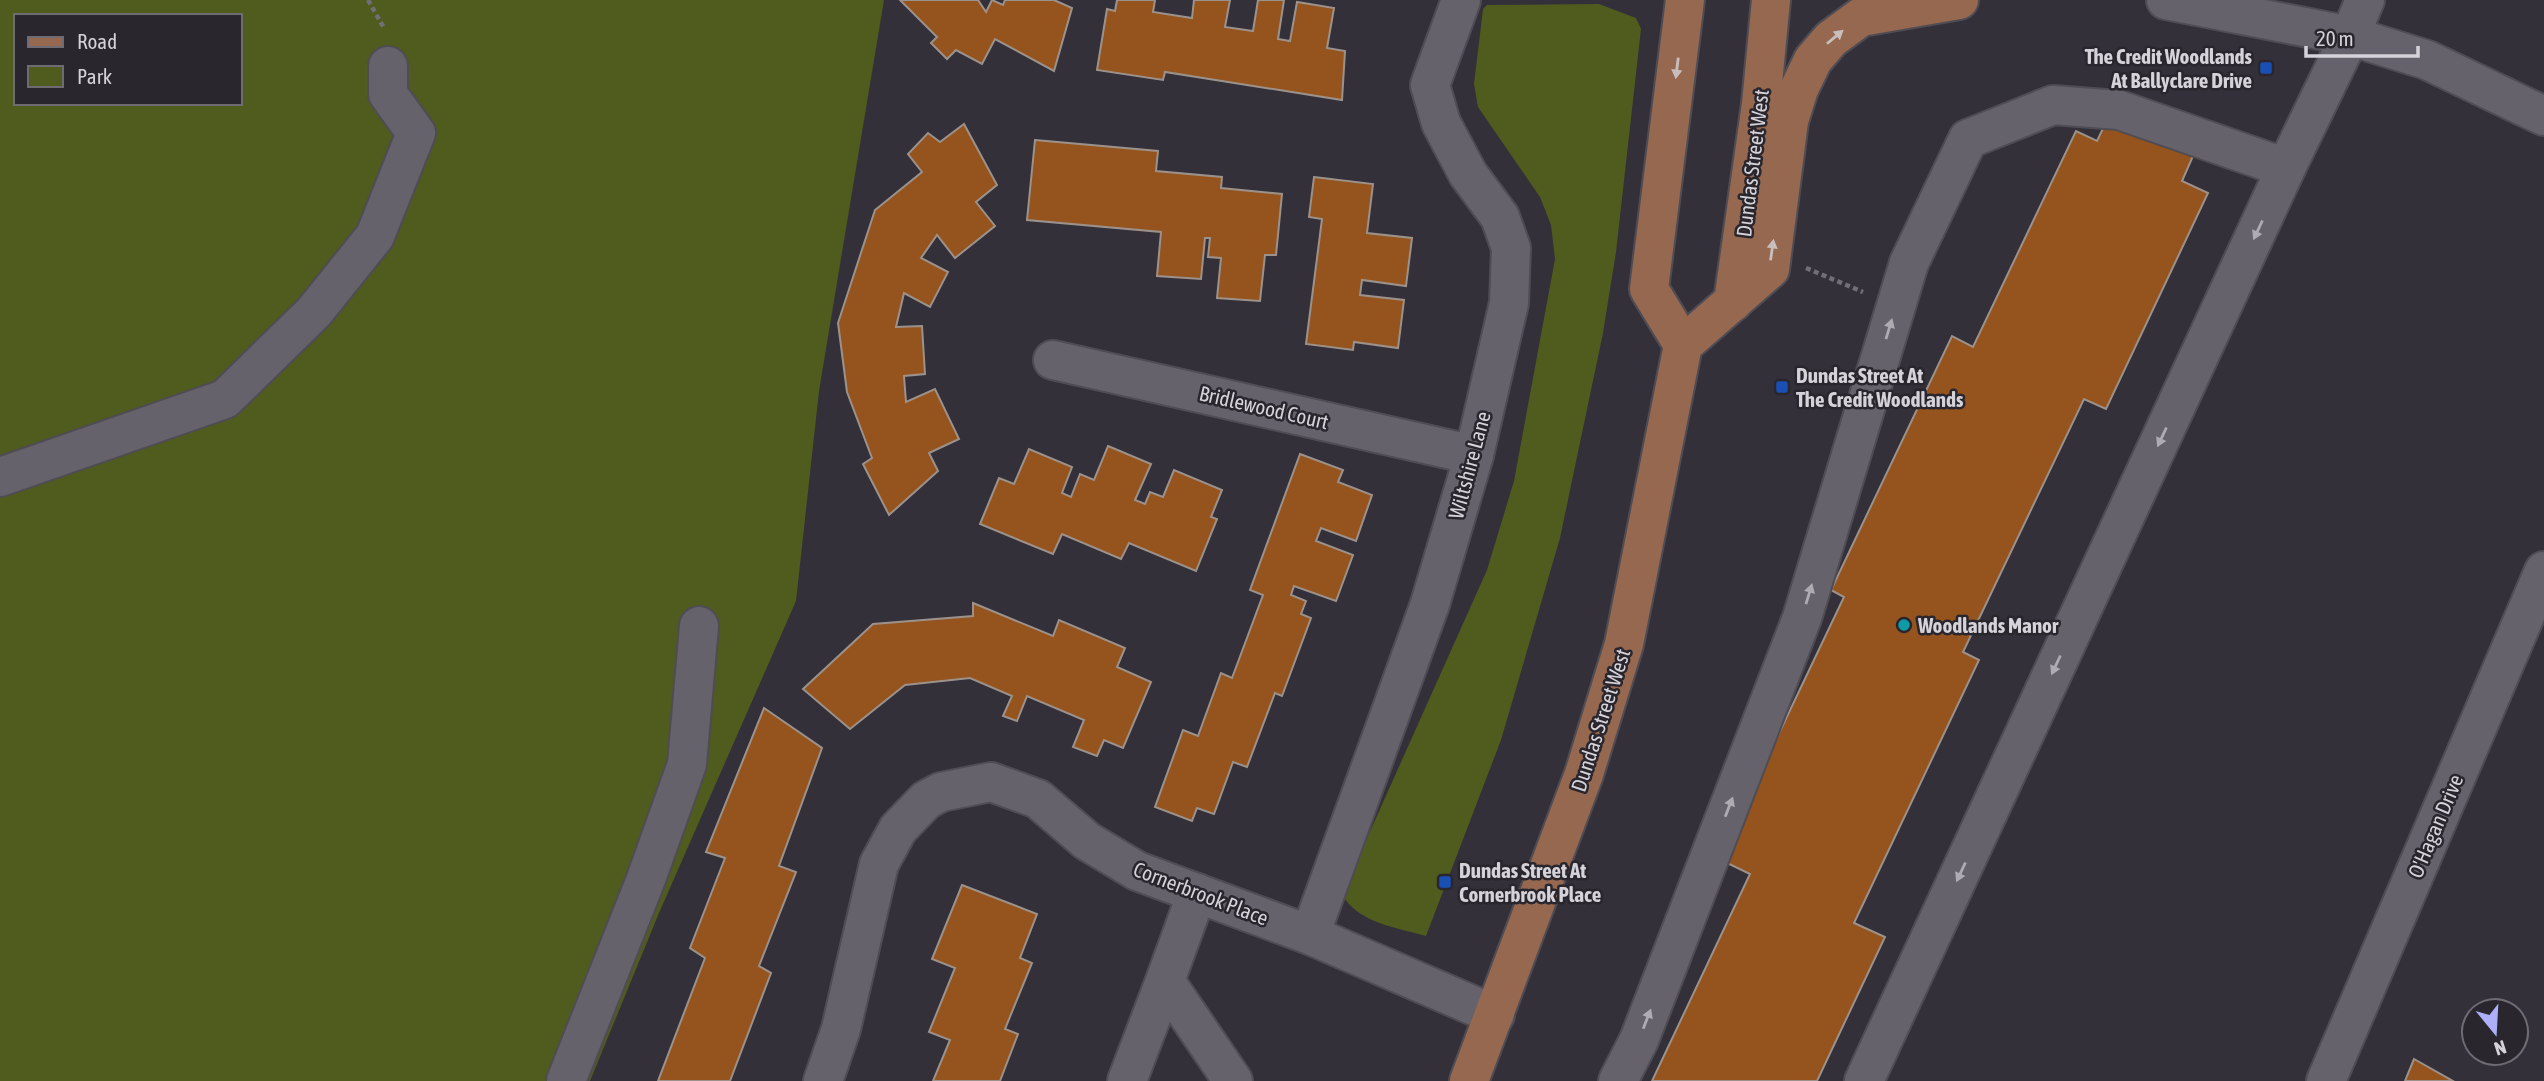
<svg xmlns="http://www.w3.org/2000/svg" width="2544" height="1081" font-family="'Asap Condensed',sans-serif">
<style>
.green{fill:#505b1e;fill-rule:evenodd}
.building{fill:#95531d;stroke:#9c928b;stroke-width:2}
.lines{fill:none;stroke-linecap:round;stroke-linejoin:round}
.minor-casing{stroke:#4f4c54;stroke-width:42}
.major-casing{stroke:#4f4c54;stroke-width:42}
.path{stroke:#716e76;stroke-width:4.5;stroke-dasharray:5 3.5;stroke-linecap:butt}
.minor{stroke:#65626b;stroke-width:38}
.major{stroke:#95684f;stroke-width:38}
.oneway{fill:#c8bebd}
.oneway2{fill:#aeabb2}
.transit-dot{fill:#1a4fb4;stroke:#29262e;stroke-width:2.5}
.culture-dot{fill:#0f9aa8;stroke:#29262e;stroke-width:2.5}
.labels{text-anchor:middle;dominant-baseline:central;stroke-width:5;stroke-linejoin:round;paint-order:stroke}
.poi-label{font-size:21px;font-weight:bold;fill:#d5d3d9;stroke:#29262e;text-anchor:start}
.street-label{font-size:21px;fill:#d5d3d9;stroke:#29262e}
</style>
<rect width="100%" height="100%" fill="#333039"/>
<g class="green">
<path d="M0 0H884L819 391 796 601 659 913 590 1081H0ZM16 16H240V103H16Z"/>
<path d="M1599 4 1636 18 1641 29 1616 252 1603 333 1560 538 1501 740 1426 936C1397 928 1356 922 1342 894L1487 570 1514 481 1555 259 1551 225 1540 197 1478 107 1474 84 1483 9 1487 5Z"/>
</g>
<g class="building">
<path d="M900 0H978L986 12 992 0 1003 5 1005 0H1054L1072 8 1054 71 995 39 982 64 956 50 947 59 931 43 937 37Z"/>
<path d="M1117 0H1155L1153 12 1192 18 1194 0H1230L1225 27 1253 31 1258 0H1284L1278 39 1290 41 1297 2 1334 8 1327 48 1345 51 1342 100 1165 72 1163 80 1097 70 1107 9 1115 11Z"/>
<path d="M2109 116 2193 156 2182 181 2208 193 2106 409 2084 399 1963 652 1979 660 1854 923 1885 937 1817 1081H1652L1750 874 1719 859 1844 597 1831 590 1952 336 1973 347 2076 131 2097 141Z"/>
<path d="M964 124 997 185 976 202 995 226 955 258 937 235 921 258 948 272 930 307 904 293 896 327 922 326 925 374 904 376 906 402 935 389 959 439 929 453 938 471 889 515 863 464 872 458 847 392 838 323 875 210 922 172 908 154 928 133 940 142Z"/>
<path d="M1035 140 1158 151 1156 171 1222 177 1221 188 1282 194 1276 255H1265L1260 301 1217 298 1221 258 1208 257 1210 238H1205L1201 279 1157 276 1161 232 1027 220Z"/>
<path d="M1314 177 1373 184 1367 233 1412 238 1406 286 1362 280 1360 295 1404 300 1398 348 1354 342 1353 350 1306 344 1322 219 1309 217Z"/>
<path d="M1108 446 1151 464 1135 500 1145 504 1150 492 1163 497 1174 470 1222 490 1211 517 1217 519 1196 571 1129 543 1121 559 1062 534 1053 554 980 524 999 478 1014 484 1029 449 1072 467 1062 493 1071 497 1080 474 1094 480Z"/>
<path d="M1300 454 1343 470 1338 482 1372 495 1356 541 1321 528 1316 541 1353 555 1336 601 1294 586 1291 595 1306 601 1301 614 1311 618 1282 696 1275 693 1247 767 1233 762 1214 814 1197 808 1192 821 1155 807 1183 730 1198 736 1221 673 1232 678 1263 595 1250 590Z"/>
<path d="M973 603 1053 636 1059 620 1125 648 1117 667 1151 682 1123 748 1104 740 1097 756 1073 747 1084 720 1027 696 1017 721 1003 716 1012 696 970 678 905 685 850 729 803 689 873 624 973 616Z"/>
<path d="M764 708 822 748 779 866 796 872 759 966 771 973 730 1081H658L705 958 690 948 725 858 706 852Z"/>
<path d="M962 885 1037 914 1020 958 1032 963 1005 1029 1018 1034 1000 1081H933L950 1040 929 1032 955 968 932 959Z"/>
<path d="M2414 1059 2453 1081H2405Z"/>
</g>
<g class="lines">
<defs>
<g id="minor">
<path d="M2166 0 2350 36 2427 60 2544 116"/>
<path d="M1053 360 1474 455"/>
<path d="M0 477 225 399 314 312 375 236 416 133 388 94V66"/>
<path d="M1197 893 1165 981 1233 1081"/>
<path d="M1310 935 1430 604 1474 455 1509 303 1511 248 1500 217 1468 174 1441 123 1430 85 1461 0"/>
<path d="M566 1081 646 879 687 764 699 626"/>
<path d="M823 1081 841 1029 879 864 898 829 926 800 941 792 991 782 1038 799 1087 841 1137 871 1310 935 1495 1015"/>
<path d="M1127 1081 1165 981"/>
<path d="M1618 1081 1639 1040 1802 618 1909 263 1968 139 2053 105 2119 110 2286 168"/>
<path d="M1864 1081 2286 168 2350 36 2365 0"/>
<path d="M2326 1081 2544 571"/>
</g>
<g id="major">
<path d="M1733 302 1761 104 1771 0"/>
<path d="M1683 345 1649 289 1685 0"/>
<path d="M1469 1081 1584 774 1624 644 1683 345 1770 269 1789 121 1799 89 1813 60 1831 39 1861 17 1959 0"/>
</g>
</defs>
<use href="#minor" class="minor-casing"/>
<use href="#major" class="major-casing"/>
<g class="path">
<path d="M368 0 384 28"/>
<path d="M1806 268 1863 292"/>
</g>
<use href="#minor" class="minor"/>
<use href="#major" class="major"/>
</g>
<defs><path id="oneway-solid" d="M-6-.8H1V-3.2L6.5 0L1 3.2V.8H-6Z" transform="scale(1.75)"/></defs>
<g class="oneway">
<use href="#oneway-solid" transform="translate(1835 37) rotate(-40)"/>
<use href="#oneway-solid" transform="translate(1677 68) rotate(97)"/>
<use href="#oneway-solid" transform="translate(1772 250) rotate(-82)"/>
</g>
<g class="oneway2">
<use href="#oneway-solid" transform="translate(2258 230) rotate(115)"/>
<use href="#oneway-solid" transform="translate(1889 329) rotate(-73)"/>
<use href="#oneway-solid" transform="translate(2162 437) rotate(115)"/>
<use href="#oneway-solid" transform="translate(1809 594) rotate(-73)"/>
<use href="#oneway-solid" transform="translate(2056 665) rotate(115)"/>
<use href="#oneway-solid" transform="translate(1729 807) rotate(-69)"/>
<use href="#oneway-solid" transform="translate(1961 872) rotate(115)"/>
<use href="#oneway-solid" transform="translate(1647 1019) rotate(-69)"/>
</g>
<g class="transit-dot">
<rect x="2259" y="61" width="14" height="14" rx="3.5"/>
<rect x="1775" y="380" width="14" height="14" rx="3.5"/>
<rect x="1438" y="875" width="14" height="14" rx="3.5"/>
</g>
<circle class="culture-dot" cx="1904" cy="625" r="7"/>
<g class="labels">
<g class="poi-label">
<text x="2252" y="56" text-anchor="end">The Credit Woodlands<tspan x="2252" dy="24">At Ballyclare Drive</tspan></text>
<text x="1796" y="375">Dundas Street At<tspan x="1796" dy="24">The Credit Woodlands</tspan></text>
<text x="1918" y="625">Woodlands Manor</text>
<text x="1459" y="870">Dundas Street At<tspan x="1459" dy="24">Cornerbrook Place</tspan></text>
</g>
<g class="street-label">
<text transform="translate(1752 163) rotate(-83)">Dundas Street West</text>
<text transform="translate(1264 407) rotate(13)">Bridlewood Court</text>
<text transform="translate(1469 465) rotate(-75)">Wiltshire Lane</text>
<text transform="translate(1600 720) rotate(-72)">Dundas Street West</text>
<text transform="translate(2435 826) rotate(-67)">O'Hagan Drive</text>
<text transform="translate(1201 893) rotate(21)">Cornerbrook Place</text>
</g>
</g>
<rect x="14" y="14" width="228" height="91" fill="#29262e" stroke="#6e6b72" stroke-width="2"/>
<rect x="28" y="37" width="35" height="10" fill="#95684f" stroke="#6e6b72" stroke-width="2"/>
<text x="77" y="49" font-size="21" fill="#d5d3d9">Road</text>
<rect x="28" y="66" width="35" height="21" fill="#505b1e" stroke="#6e6b72" stroke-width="2"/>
<text x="77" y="84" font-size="21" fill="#d5d3d9">Park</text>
<g transform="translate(2495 1032) rotate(162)"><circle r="33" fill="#29262e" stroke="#6e6b72" stroke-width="2"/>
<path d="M0-5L12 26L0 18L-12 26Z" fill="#adaffb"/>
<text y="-10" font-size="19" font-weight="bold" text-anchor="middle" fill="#d5d3d9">N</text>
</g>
<path d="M2306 46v10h112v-10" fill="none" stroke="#d5d3d9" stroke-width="3.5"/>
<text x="2316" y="46" font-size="21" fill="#d5d3d9" stroke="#29262e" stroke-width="5" paint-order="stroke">20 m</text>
</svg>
